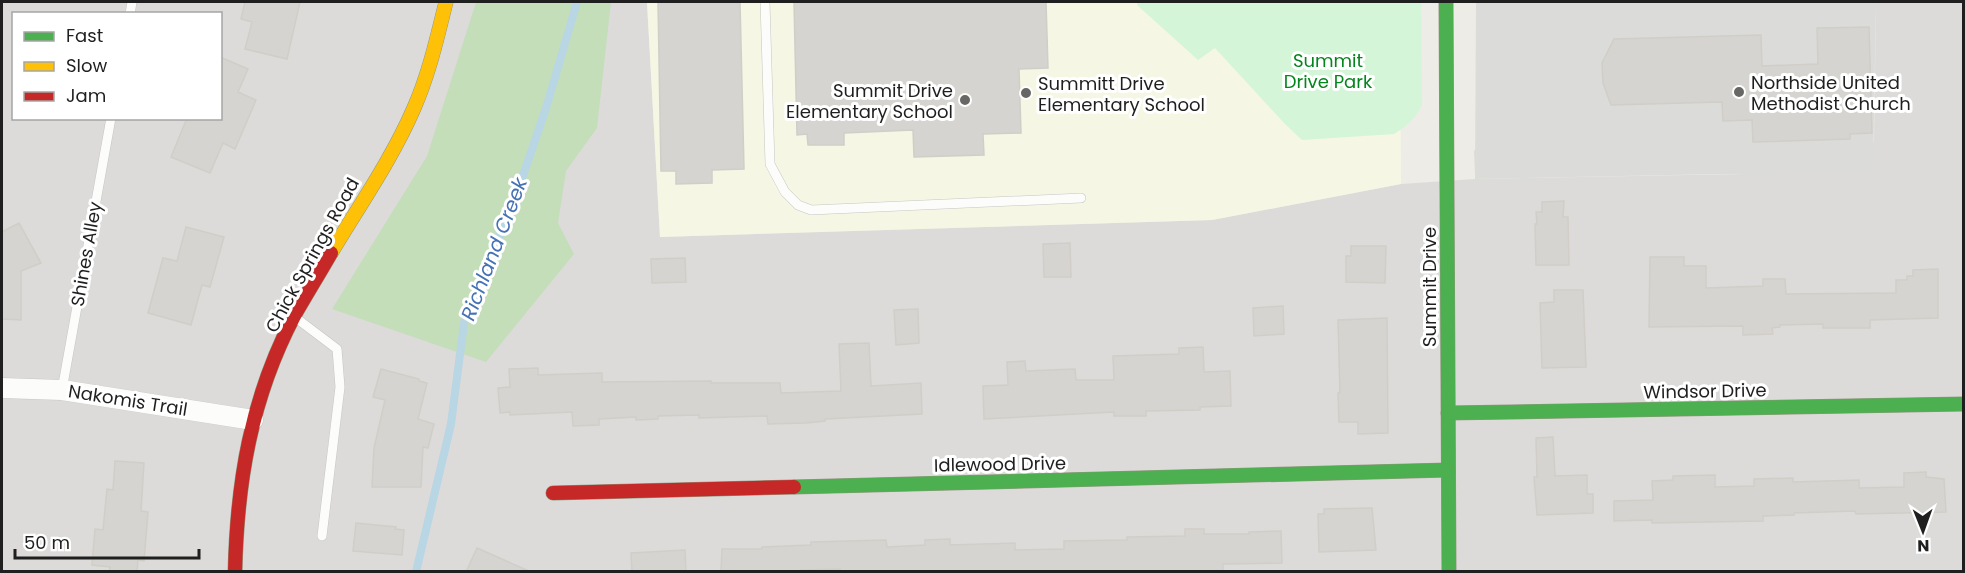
<svg xmlns="http://www.w3.org/2000/svg" width="1965" height="573" font-family="Poppins,sans-serif">
<style>
.residential{fill:#dcdbd9;fill-rule:evenodd}
.education{fill:#f5f6e3}
.religious{fill:#dbdbd9}
.forest{fill:#c4deba}
.park{fill:#d4f5d8}
.lines{fill:none;stroke-linecap:round;stroke-linejoin:round}
.stream{stroke:#b8d6e3;stroke-width:8}
.building{fill:#d5d4d0;stroke:#d1cec8;stroke-width:1.5}
.lane-casing{stroke:#c6c6c3;stroke-width:10}
.street-casing{stroke:#c6c6c3;stroke-width:21}
.fast-casing{stroke:#93987e;stroke-width:15}
.slow-casing{stroke:#93987e;stroke-width:15}
.jam-casing{stroke:#93987e;stroke-width:15}
.lane{stroke:#fcfcfb;stroke-width:9}
.street{stroke:#fcfcfb;stroke-width:20}
.fast{stroke:#4caf50;stroke-width:14}
.slow{stroke:#ffc107;stroke-width:14}
.jam{stroke:#c62828;stroke-width:14}
.poi-dot{fill:#676765;stroke:#fff;stroke-width:2}
.labels{text-anchor:middle;dominant-baseline:central;stroke-width:6;stroke-linejoin:round;paint-order:stroke}
.park-label{font-size:18px;fill:#04851d;stroke:#fff}
.poi-label{font-size:18px;fill:#1f1f1f;stroke:#fff;text-anchor:start}
.street-label{font-size:18px;fill:#1f1f1f;stroke:#fff}
.water-label{font-size:20px;font-style:italic;fill:#4571b5;stroke:#fff}
</style>
<rect width="100%" height="100%" fill="#edece7"/>
<path class="residential" d="M2 2H647L660 237 1212 220 1401 184 1475 179 1746 174 1513 170 1475 173 1474 151 1487 136 1874 142 1876 2H1963V571H2ZM14 14H220V118H14Z"/>
<path class="education" d="M647 2H1400L1401 184 1212 220 660 237Z"/>
<path class="religious" d="M1476 2H1876L1873 171 1475 179Z"/>
<path class="forest" d="M476 2H611L597 128 566 171 558 223 574 254 486 362 332 309 427 156Z"/>
<path class="park" d="M1137 2H1421L1422 105C1415 119 1407 126 1394 134L1302 140 1285 124 1215 48 1198 60 1137 5Z"/>
<g class="lines">
<path class="stream" d="M416 572 451 424 464 323 516 196 546 108 577 2"/>
</g>
<g class="building">
<path d="M245 2H300L287 59 245 49 252 22 241 19Z"/>
<path d="M658 2H740L744 169 712 170V183L676 184V171H661Z"/>
<path d="M794 2H1046L1048 68 1019 69 1021 133 983 134 984 155 914 157 913 130 844 133V145H808L807 134 797 135Z"/>
<path d="M1869 27 1872 133 1850 134V139L1753 142 1752 120 1723 121 1722 102 1611 105 1603 83 1602 63 1614 39 1761 35 1762 66 1818 64 1817 28Z"/>
<path d="M220 57 248 69 238 92 256 100 235 149 223 143 210 173 171 157 187 118H220Z"/>
<path d="M1564 201 1563 217H1568L1569 265H1536L1535 224H1537L1536 212H1542V202Z"/>
<path d="M19 223 41 263 21 271V320L2 319V232Z"/>
<path d="M186 227 224 237 210 287 202 285 191 325 148 313 163 258 177 261Z"/>
<path d="M1070 243 1071 277H1044L1043 244Z"/>
<path d="M1351 246H1386L1385 283 1346 282V256H1351Z"/>
<path d="M1650 257H1684V266H1706V288L1763 286V279H1785L1786 294 1896 293V280H1907V276H1913V270L1938 269V318L1870 320V328H1823V324L1780 325V327L1772 328 1773 334 1743 335V326L1649 327Z"/>
<path d="M685 258 686 282 652 283 651 259Z"/>
<path d="M1554 290H1583L1586 367 1542 368 1540 303 1554 302Z"/>
<path d="M1283 306 1284 334 1254 336 1253 308Z"/>
<path d="M918 309 919 343 896 345 894 310Z"/>
<path d="M1387 318 1388 433 1358 434V422H1339L1338 393H1340L1338 320Z"/>
<path d="M869 343 871 386 921 383 922 414 825 419V421L806 423 768 424 767 416 699 418V415L658 416V419L636 420V417L599 419V425L573 426 572 412 510 415V412L500 413 498 388 510 387 509 369 538 368V375L602 373V382L711 381V383H780L781 393 841 391 839 344Z"/>
<path d="M1203 347 1204 372 1230 371 1231 406 1200 407V410L1146 411V416H1114V412L984 419 983 386 1008 385 1007 362 1025 361 1026 371 1075 369 1076 380H1114L1113 356 1179 354V348Z"/>
<path d="M381 369 419 379V381L427 383 418 419 434 424 428 448 423 447 421 487H372L374 448 385 400 373 397Z"/>
<path d="M1553 437 1555 476 1587 475V494H1593V513L1537 515 1534 477H1537L1536 438Z"/>
<path d="M115 461 144 463 141 511 148 512 144 561 138 560 137 572H109L110 567 92 565 95 529 103 530 107 489 113 490Z"/>
<path d="M1926 472V477L1944 479 1946 512 1856 514 1855 511 1794 513V515L1763 516V521L1652 523V520L1614 521V501L1653 500 1652 481 1673 480V476L1715 475V487L1754 486V479L1793 478V482L1859 480V488L1904 487V473Z"/>
<path d="M1372 508 1376 550 1319 552 1318 514H1324V509Z"/>
<path d="M356 523 396 527 395 529 404 530 402 555 353 551Z"/>
<path d="M1185 529H1204V534H1249V532L1281 531 1282 563 1223 564V572H840V569L801 570V572H721L722 549H762V547L811 545V542L886 540 887 547 925 545V540L950 539V545L1015 543V550L1064 549V541L1127 540V537L1185 536Z"/>
<path d="M477 548 531 572H466Z"/>
<path d="M685 550 686 572H632L631 553Z"/>
</g>
<g class="lines">
<defs>
<g id="lane">
<path d="M765 2 770 164 785 192 798 205 811 210 1081 198"/>
<path d="M130 14 132 2"/>
<path d="M296 318 337 349 340 387 322 536"/>
<path d="M62 390 111 118"/>
</g>
<path id="street" d="M2 388 62 390 253 420"/>
<g id="fast">
<path d="M1446 2 1449 572"/>
<path d="M1448 413 1964 404"/>
<path d="M794 487 1448 470"/>
</g>
<path id="slow" d="M331 253C359 206 392 159 414 108 429 74 437 38 446 2"/>
<g id="jam">
<path d="M553 493 794 487"/>
<path d="M235 572C237 481 251 398 294 316 306 295 319 274 331 253"/>
</g>
</defs>
<use href="#lane" class="lane-casing"/>
<use href="#street" class="street-casing"/>
<use href="#fast" class="fast-casing"/>
<use href="#slow" class="slow-casing"/>
<use href="#jam" class="jam-casing"/>
<use href="#lane" class="lane"/>
<use href="#street" class="street"/>
<use href="#fast" class="fast"/>
<use href="#slow" class="slow"/>
<use href="#jam" class="jam"/>
</g>
<g class="poi-dot">
<circle cx="1739" cy="92" r="6"/>
<circle cx="1026" cy="93" r="6"/>
<circle cx="965" cy="100" r="6"/>
</g>
<g class="labels">
<g class="park-label">
<text x="1328" y="60">Summit<tspan x="1328" dy="21">Drive Park</tspan></text>
</g>
<g class="poi-label">
<text x="1751" y="82">Northside United<tspan x="1751" dy="21">Methodist Church</tspan></text>
<text x="1038" y="83">Summitt Drive<tspan x="1038" dy="21">Elementary School</tspan></text>
<text x="953" y="90" text-anchor="end">Summit Drive<tspan x="953" dy="21">Elementary School</tspan></text>
</g>
<g class="street-label">
<text transform="translate(86 254) rotate(-80)">Shines Alley</text>
<text transform="translate(312 255) rotate(-61)">Chick Springs Road</text>
<text transform="translate(1429 287) rotate(-90)">Summit Drive</text>
<text transform="translate(1705 391) rotate(-1)">Windsor Drive</text>
<text transform="translate(128 400) rotate(9)">Nakomis Trail</text>
<text transform="translate(1000 464) rotate(-1)">Idlewood Drive</text>
</g>
<g class="water-label">
<text transform="translate(494 249) rotate(-69)">Richland Creek</text>
</g>
</g>
<rect width="1965" height="573" fill="none" stroke="#1f1f1f" stroke-width="6"/>
<rect x="12" y="12" width="210" height="108" fill="#ffffff" stroke="#a5a5a5" stroke-width="1.5"/>
<rect x="24" y="32" width="30" height="9" fill="#4caf50" stroke="#a5a5a5" stroke-width="1.5"/>
<text x="66" y="42" font-size="18" fill="#1f1f1f">Fast</text>
<rect x="24" y="62" width="30" height="9" fill="#ffc107" stroke="#a5a5a5" stroke-width="1.5"/>
<text x="66" y="72" font-size="18" fill="#1f1f1f">Slow</text>
<rect x="24" y="92" width="30" height="9" fill="#c62828" stroke="#a5a5a5" stroke-width="1.5"/>
<text x="66" y="102" font-size="18" fill="#1f1f1f">Jam</text>
<g transform="translate(1923 531) rotate(179)" stroke="#ffffff" stroke-width="4.5" paint-order="stroke">
<path d="M0-4.5L10 22L0 15L-10 22Z" fill="#1f1f1f"/>
<text y="-9" font-size="16" font-weight="bold" text-anchor="middle" fill="#1f1f1f">N</text>
</g>
<path d="M15 549v9h184v-9" fill="none" stroke="#1f1f1f" stroke-width="3"/>
<text x="24" y="549" font-size="18" fill="#1f1f1f" stroke="#ffffff" stroke-width="4.5" paint-order="stroke">50 m</text>
</svg>
